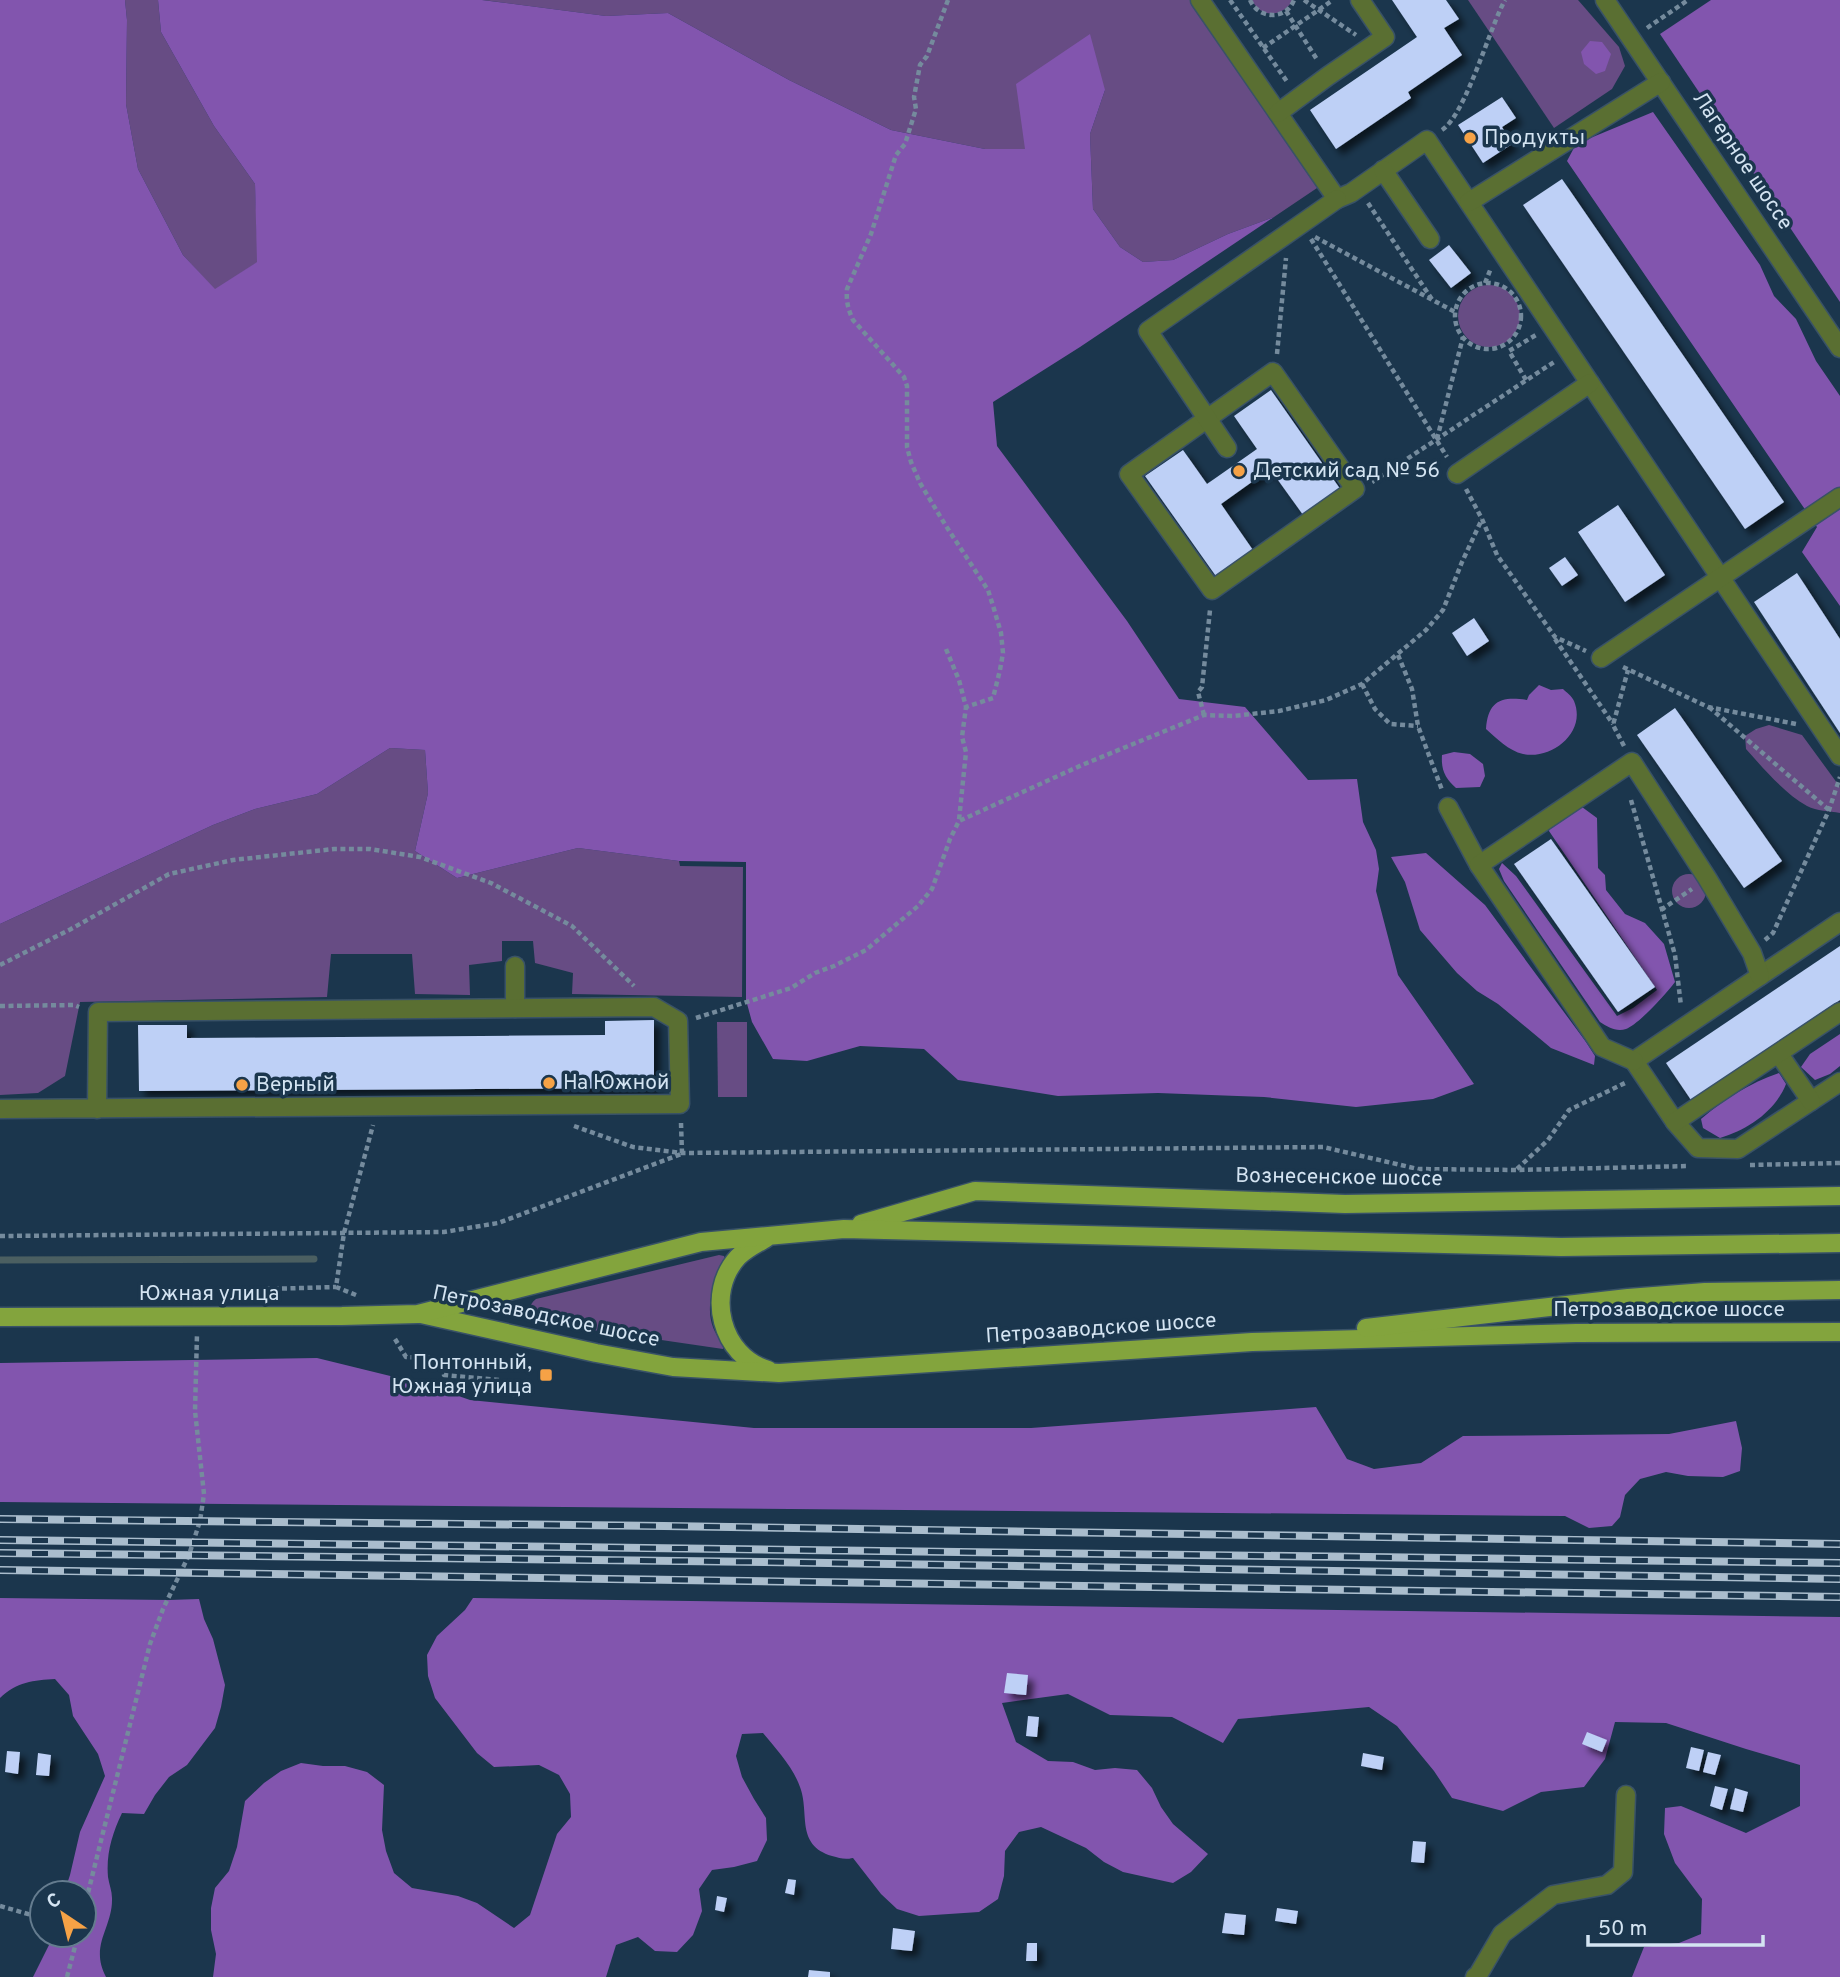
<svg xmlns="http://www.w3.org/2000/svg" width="1840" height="1977" font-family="Overpass,sans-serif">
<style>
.green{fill:#674c84}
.forest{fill:#8255ae}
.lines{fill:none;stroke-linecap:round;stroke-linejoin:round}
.stream{stroke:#4b5f61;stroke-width:7}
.building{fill:#bed0f6;filter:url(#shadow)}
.minor-casing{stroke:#395267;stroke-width:21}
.major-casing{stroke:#395267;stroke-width:21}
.path{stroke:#758b9d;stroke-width:4.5;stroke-dasharray:5 3.5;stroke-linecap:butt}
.minor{stroke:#5a6f32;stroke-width:18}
.major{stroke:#83a43d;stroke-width:18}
.rail-casing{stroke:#aabdcd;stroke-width:8}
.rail{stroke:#1b364d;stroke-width:5;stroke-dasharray:16;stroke-linecap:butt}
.poi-dot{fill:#f6a246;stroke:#1b364d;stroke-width:2.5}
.labels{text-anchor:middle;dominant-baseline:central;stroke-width:7;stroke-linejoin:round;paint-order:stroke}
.poi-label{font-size:21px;fill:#d4e4f2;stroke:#1b364d;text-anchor:start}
.street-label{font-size:21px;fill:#d4e4f2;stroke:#1b364d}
</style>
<defs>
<filter id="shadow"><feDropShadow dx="6" dy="6" stdDeviation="3.5" flood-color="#0009"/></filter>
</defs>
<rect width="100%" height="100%" fill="#1b364d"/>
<g class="green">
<path d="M125 0H158L161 32 214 126 255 184 258 262 215 290 183 255 138 169 126 104 127 20Z"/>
<path d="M483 0H1193L1320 186 1274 217 1228 234 1173 260 1143 262 1120 247 1093 209 1090 134 1105 90 1025 149H985L891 130 789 80 668 13 606 16Z"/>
<path d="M1252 0H1293C1283 17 1261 19 1252 0Z"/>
<path d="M1468 0H1578L1619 47 1625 66 1612 89 1554 128Z"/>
<circle cx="1489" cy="316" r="31"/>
<path d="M1769 725 1802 735 1840 787V813C1829 811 1817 811 1807 806 1785 794 1763 768 1746 749L1745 736 1756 729Z"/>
<path d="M390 748 425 750 428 793 415 851 457 878 578 848 679 861 680 866 743 867 742 997 572 994 573 973 535 963 533 941H502V961L469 965 470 995 415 994 412 954H331L327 997 80 1002 65 1076 38 1093 0 1095V924L213 825 255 809 317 794Z"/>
<circle cx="1689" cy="891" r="17"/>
<path d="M717 1022H747V1097H718Z"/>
<path d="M719 1255 724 1256 725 1259C711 1286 700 1320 724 1344L723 1349 538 1322C527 1316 527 1306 536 1299Z"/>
</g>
<g class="forest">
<path d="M0 0H125L127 20 126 104 138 169 183 255 215 289 257 262 255 184 214 126 161 32 158 0H482L606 16 668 13 789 80 891 130 985 149H1025L1016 84 1090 34 1105 90 1090 134 1093 209 1120 247 1143 262 1173 260 1228 234 1274 217 1080 347 993 402 997 446 1127 621 1179 699 1245 707 1308 780 1357 779 1363 822 1376 850 1379 869 1376 891 1398 975 1474 1084 1433 1099 1356 1107 1264 1097 1158 1093 1058 1096 958 1080 924 1049 860 1046 807 1061 773 1059 752 1022 746 1000V862L679 861 578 848 457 878 415 851 428 793 425 750 390 748 317 794 255 809 213 825 0 924Z"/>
<path d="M1711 0H1840V302L1660 34Z"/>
<path d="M1590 41 1602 42 1611 54 1605 71 1596 74 1584 64 1581 52Z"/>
<path d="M1653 112 1760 265 1774 296 1796 319 1816 361 1840 396V606L1802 552 1817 527 1567 161 1576 144Z"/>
<path d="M1539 685 1551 690 1563 689C1566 692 1572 696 1574 701 1587 732 1552 760 1523 754 1509 751 1496 738 1486 729 1488 701 1501 696 1527 700L1529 695Z"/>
<path d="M1454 752 1470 754 1483 764 1485 776 1480 787 1456 788C1445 778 1441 770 1442 755Z"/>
<path d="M1582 807 1597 818 1598 868 1605 875 1606 890 1625 914 1645 923 1664 944 1675 982C1666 994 1639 1024 1626 1029 1616 1032 1608 1027 1600 1022L1504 881 1499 869 1502 863 1516 876 1617 1016 1633 1008 1657 990 1549 831 1551 823Z"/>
<path d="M1426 853 1485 905 1586 1042 1595 1056 1594 1065 1551 1048 1498 1004 1477 991 1457 973 1420 930 1405 882 1391 857Z"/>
<path d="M1840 1034V1066L1830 1074 1815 1080 1801 1067 1810 1054Z"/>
<path d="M1779 1073 1786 1084C1775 1112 1747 1130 1720 1138L1703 1128 1701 1119C1724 1099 1750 1083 1779 1073Z"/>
<path d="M317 1358 427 1385 470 1400 754 1428H1031L1316 1407 1347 1459 1374 1469 1421 1463 1463 1436 1669 1434 1736 1421 1742 1448 1740 1471 1723 1477 1688 1476 1666 1472 1640 1479 1625 1495 1620 1517 1612 1526 1589 1528 1565 1516 0 1502V1363Z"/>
<path d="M0 1598 169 1600 199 1599 204 1619 213 1639 225 1685 221 1707 215 1728 187 1765 169 1777 155 1795 144 1814 122 1813C112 1834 106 1854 108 1877 109 1884 112 1891 112 1898 113 1928 89 1945 106 1977H33L54 1935H84V1893H64L70 1875 80 1832 105 1776 98 1754 73 1716 69 1695 55 1679C34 1680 16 1682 0 1698Z"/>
<path d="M473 1598 1840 1617V1977H1632L1644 1947 1679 1943 1701 1934 1702 1899 1675 1863 1664 1834 1665 1808 1681 1806 1746 1833 1800 1806V1765L1746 1749 1666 1723 1615 1722 1605 1759 1584 1787 1541 1792 1503 1811 1452 1798 1434 1771 1397 1726 1369 1707 1238 1719 1223 1743 1172 1717 1110 1715 1068 1694 1002 1703 1016 1742 1048 1761 1073 1762 1095 1770 1115 1768 1137 1770 1152 1788 1161 1807 1173 1824 1208 1854 1191 1872 1173 1883 1123 1872 1104 1862 1086 1848 1041 1827 1019 1832 1005 1851 1004 1876 998 1899 979 1912 919 1916 897 1909 881 1894 853 1858C844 1860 840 1858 832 1856 795 1845 810 1813 800 1787 793 1767 776 1749 763 1733L742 1734 736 1756 742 1777 754 1799 766 1818 767 1840 757 1861 734 1867 712 1870 699 1889 702 1911 693 1935 677 1952 655 1951 638 1937 616 1945 606 1977H213L216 1954 211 1930V1908L215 1888 229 1871 237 1847 245 1801 264 1783 281 1771 301 1763 323 1766H345L367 1772 384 1785 382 1830 386 1851 394 1873 412 1888 458 1896 477 1903 514 1928 530 1915 557 1834 571 1817 570 1794 559 1775 539 1765 494 1767 477 1753 435 1698 428 1676 427 1655 437 1636 465 1610Z"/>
</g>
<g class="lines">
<path class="stream" d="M0 1260 314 1259"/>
</g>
<g class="building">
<path d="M1392 0H1446L1459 19 1444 28 1462 55 1408 92 1411 98 1336 149 1310 110 1417 37Z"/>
<path d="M1502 97 1516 118 1502 127 1512 144 1483 163 1458 125Z"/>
<path d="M1562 179 1784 502 1745 529 1523 205Z"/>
<path d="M1449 245 1471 273 1451 288 1429 260Z"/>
<path d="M1271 390 1343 493 1306 519 1270 469 1221 504 1255 553 1218 579 1145 476 1183 450 1207 484 1257 449 1234 416Z"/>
<path d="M1618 505 1665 575 1625 602 1578 532Z"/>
<path d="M1565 557 1578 575 1562 586 1549 568Z"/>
<path d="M1797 573 1840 639V733L1754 602Z"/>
<path d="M1474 618 1489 641 1467 656 1452 633Z"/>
<path d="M1675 708 1782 861 1744 888 1637 735Z"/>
<path d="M1551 839 1655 987 1618 1012 1514 864Z"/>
<path d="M1840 946V1000L1691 1100 1666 1063Z"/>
<path d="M654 1020V1088L139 1091 138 1025H187V1038L605 1035V1021Z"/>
<path d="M1007 1673 1028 1675 1026 1695 1004 1693Z"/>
<path d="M1028 1716 1039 1717 1037 1737 1026 1736Z"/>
<path d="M1587 1732 1607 1740 1602 1752 1582 1744Z"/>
<path d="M1691 1747 1704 1750 1699 1771 1686 1768Z"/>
<path d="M7 1751 20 1752 18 1774 5 1772Z"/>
<path d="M1708 1752 1721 1755 1715 1775 1703 1772Z"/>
<path d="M38 1753 51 1755 49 1776 36 1775Z"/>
<path d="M1363 1753 1384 1757 1382 1770 1361 1766Z"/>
<path d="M1715 1786 1728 1789 1722 1810 1710 1806Z"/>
<path d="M1735 1788 1748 1792 1743 1812 1730 1809Z"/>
<path d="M1413 1841 1426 1842 1424 1863 1411 1862Z"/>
<path d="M788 1879 796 1880 794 1895 785 1893Z"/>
<path d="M717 1896 727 1898 724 1912 715 1910Z"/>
<path d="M1277 1908 1298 1911 1296 1924 1275 1921Z"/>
<path d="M1225 1913 1246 1915 1244 1935 1222 1933Z"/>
<path d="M893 1928 915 1931 912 1951 891 1949Z"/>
<path d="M1027 1943H1037V1961H1026Z"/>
<path d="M809 1970 830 1972V1977H808Z"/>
</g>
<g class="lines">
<defs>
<g id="minor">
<path d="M1200 0 1337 199 1351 193 1427 140 1840 756"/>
<path d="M1605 0 1840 348"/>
<path d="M1278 113 1328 76 1385 37 1360 0"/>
<path d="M1383 170 1430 239"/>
<path d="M1469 202 1661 82"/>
<path d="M1273 372 1355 489 1212 590 1129 474Z"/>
<path d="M1227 448 1148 331 1337 199"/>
<path d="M1457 474 1590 383"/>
<path d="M1601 658 1840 497"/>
<path d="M1448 807 1479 865"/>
<path d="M1840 922 1634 1061 1675 1122 1698 1148 1738 1149 1840 1082"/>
<path d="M515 1008V966"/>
<path d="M1779 1054 1811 1101"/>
<path d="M1634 1061 1602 1047 1479 865 1632 762 1707 878 1752 953 1760 976"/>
<path d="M0 1109 680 1104 678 1021 654 1007 98 1012 97 1109"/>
<path d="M1675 1122 1840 1012"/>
<path d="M1475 1977 1478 1975 1502 1934 1553 1895 1607 1885 1623 1872 1626 1795"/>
</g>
<g id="major">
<path d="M861 1224 975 1191 1345 1204 1840 1196"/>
<path d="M765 1239C756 1244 746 1249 738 1257 705 1293 721 1356 768 1370"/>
<path d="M421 1314 596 1353 673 1367 779 1373 1252 1342 1576 1333 1840 1332"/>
<path d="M0 1317 342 1316 418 1314 701 1242 844 1229 1561 1247 1840 1243"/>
<path d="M1366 1328 1628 1298 1705 1292 1840 1290"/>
</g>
</defs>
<use href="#minor" class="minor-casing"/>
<use href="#major" class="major-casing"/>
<g class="path">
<path d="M948 0 927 56 920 65 914 97 916 109 905 144 896 155 871 234 847 289C846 301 848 309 853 320L904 377 907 386V447L911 462 920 483 946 526 988 590 994 609 1001 633 1003 653 1000 670 993 698 966 707"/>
<path d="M1230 0 1288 83"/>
<path d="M1250 0C1258 19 1286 21 1294 0"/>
<path d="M1304 0 1356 35"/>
<path d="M1286 11 1318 61"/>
<path d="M1647 28 1688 0"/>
<path d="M1263 48 1333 0"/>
<path d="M1442 130C1466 114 1489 29 1505 0"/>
<path d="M1368 203 1433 301"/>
<path d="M1315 237 1455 312"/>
<path d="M1311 239 1447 457"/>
<path d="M1485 283 1491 268"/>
<circle cx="1488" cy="316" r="33"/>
<path d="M1277 354 1286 258"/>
<path d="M1526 380 1509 351 1536 335"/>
<path d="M1437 439 1463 337"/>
<path d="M1372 482 1554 362"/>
<path d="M1466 489 1482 519 1497 555 1555 637 1586 651"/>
<path d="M1555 639 1613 724"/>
<path d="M946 649 959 680 966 707 962 737 966 752 959 820"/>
<path d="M1398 655 1412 689 1418 726 1442 790"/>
<path d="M1623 667 1708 707 1796 724"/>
<path d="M1362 684 1375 709 1390 724 1418 726"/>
<path d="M1709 707 1829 810"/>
<path d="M1204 715 1198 692 1202 687 1210 610"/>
<path d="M1624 746 1613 725 1628 670"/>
<path d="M1631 800 1675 955 1681 1006"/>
<path d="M1661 910 1692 889"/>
<path d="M1765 940 1773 933 1829 810 1840 777"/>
<path d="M0 965 71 929 169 874 233 860 334 849H370L420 857 491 883 572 926 634 986"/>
<path d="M0 1006 74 1005 79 1007"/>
<path d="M696 1018 791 988 815 973 834 966 866 950 918 906 932 889 950 839 959 821 1082 765 1204 715 1233 716 1279 711 1326 700 1362 684 1426 630 1443 610 1462 562 1482 519"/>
<path d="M681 1123 682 1153"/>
<path d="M574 1126 633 1147 682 1153 1323 1147 1418 1169 1516 1170 1689 1166"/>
<path d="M1750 1165 1840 1163"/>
<path d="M1517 1169 1548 1140 1569 1110 1625 1083"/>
<path d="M0 1236 444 1232 498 1223 681 1154"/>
<path d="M265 1289 336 1287"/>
<path d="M356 1295 336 1287 344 1233 373 1125"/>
<path d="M395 1339 406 1357 432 1358 442 1367 444 1375 500 1380 504 1384 505 1393 523 1395"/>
<path d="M0 1906 42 1918"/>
<path d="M84 1909 150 1644 163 1609 189 1555 200 1521 204 1494 195 1411 197 1334"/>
<path d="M67 1977 78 1935"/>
</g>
<use href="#minor" class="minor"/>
<use href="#major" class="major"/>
<defs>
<g id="rail">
<path d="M0 1519 664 1526 1840 1544"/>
<path d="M0 1540 1840 1563"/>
<path d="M0 1553 765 1562 1840 1579"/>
<path d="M0 1570 1840 1597"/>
</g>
</defs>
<use href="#rail" class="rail-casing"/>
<use href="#rail" class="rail"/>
</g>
<g class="poi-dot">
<circle cx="1470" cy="138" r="7"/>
<circle cx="1239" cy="471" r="7"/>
<circle cx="549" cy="1083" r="7"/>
<circle cx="242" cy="1085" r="7"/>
<rect x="539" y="1368" width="14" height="14" rx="3.5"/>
</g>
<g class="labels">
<g class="poi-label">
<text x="1484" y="138">Продукты</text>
<text x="1253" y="471">Детский сад № 56</text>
<text x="563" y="1083">На Южной</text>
<text x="256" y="1085">Верный</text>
<text x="532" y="1363" text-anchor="end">Понтонный,<tspan x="532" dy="24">Южная улица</tspan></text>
</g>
<g class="street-label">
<text transform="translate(1742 161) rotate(56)">Лагерное шоссе</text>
<text transform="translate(1339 1178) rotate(1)">Вознесенское шоссе</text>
<text x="209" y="1294">Южная улица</text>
<text x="1669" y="1310">Петрозаводское шоссе</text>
<text transform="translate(546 1317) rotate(12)">Петрозаводское шоссе</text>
<text transform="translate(1101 1329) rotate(-4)">Петрозаводское шоссе</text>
</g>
</g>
<g transform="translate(63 1914) rotate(325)"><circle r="33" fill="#1b364d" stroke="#657c8f" stroke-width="2"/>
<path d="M0-5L12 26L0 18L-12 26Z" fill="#f6a246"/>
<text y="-10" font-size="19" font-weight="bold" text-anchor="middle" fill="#d4e4f2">С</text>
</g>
<path d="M1588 1935v10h175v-10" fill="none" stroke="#d4e4f2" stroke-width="3.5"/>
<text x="1598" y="1935" font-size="21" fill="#d4e4f2" stroke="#1b364d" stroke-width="5" paint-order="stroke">50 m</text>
</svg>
